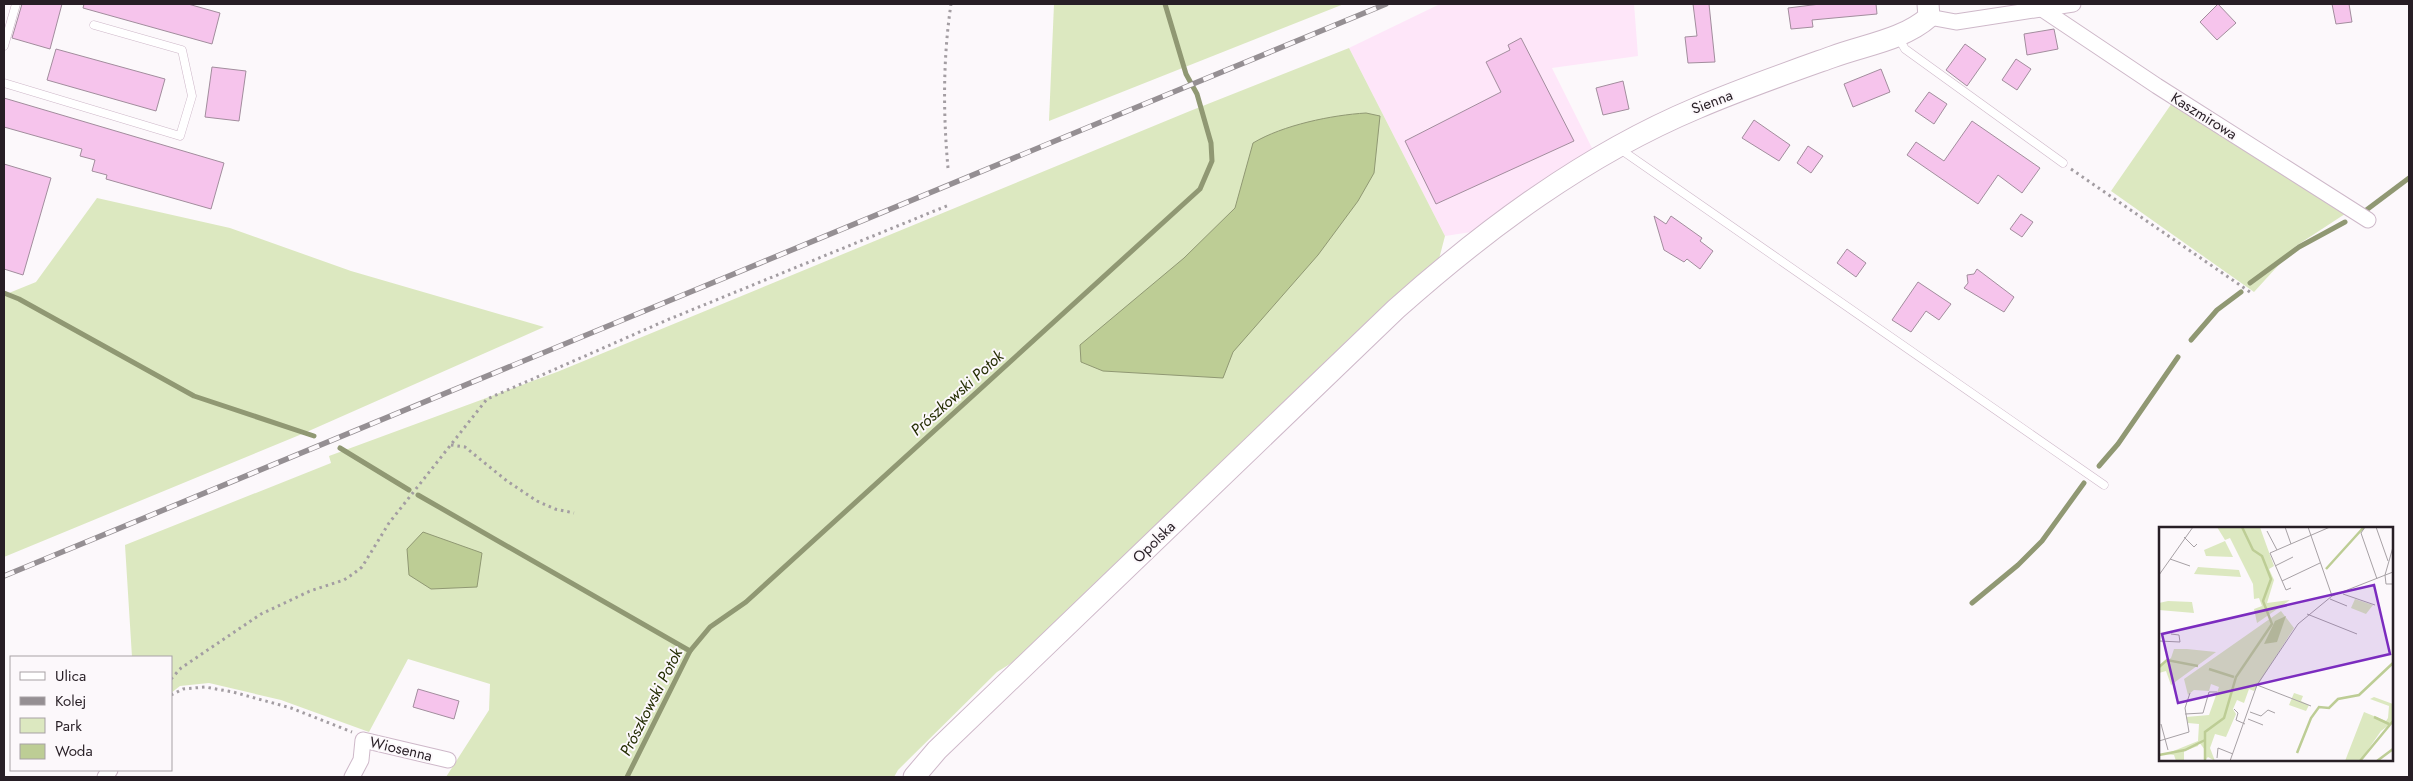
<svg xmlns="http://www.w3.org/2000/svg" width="2413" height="781" font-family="Jost,sans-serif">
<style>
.built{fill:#fee6f9}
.green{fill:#dce8c0}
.water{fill:#bdcd95;stroke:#909873}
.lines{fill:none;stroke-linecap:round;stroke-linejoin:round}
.stream{stroke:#909873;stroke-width:5}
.building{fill:#f6c4ec;stroke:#a28d9d}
.lane-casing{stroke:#ceb8c9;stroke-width:9}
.street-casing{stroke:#ceb8c9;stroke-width:17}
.secondary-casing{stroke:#ceb8c9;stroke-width:23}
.path{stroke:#a39da2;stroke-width:3;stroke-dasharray:2.5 4;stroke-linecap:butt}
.lane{stroke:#fff;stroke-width:8}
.street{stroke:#fff;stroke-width:15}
.secondary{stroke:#fff;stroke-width:21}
.rail-casing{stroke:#958f93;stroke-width:5.5}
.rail{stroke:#fcf8fb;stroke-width:4;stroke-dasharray:11;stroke-linecap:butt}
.labels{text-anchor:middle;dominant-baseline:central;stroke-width:4;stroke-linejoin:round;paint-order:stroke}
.street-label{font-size:15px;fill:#271e25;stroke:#fcf8fb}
.water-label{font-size:16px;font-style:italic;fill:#252e03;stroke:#fcf8fb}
.inset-river{fill:none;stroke:#bdcd95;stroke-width:2.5}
.inset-road{fill:none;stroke:#a7a1a5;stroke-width:1}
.view{fill:#7b2cbf;fill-opacity:0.15;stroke:#7b2cbf;stroke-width:2.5}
.inset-edge{fill:none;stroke:#271e25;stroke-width:2.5}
</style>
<rect width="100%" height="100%" fill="#fcf8fb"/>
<path class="built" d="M1440 4H1634L1638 56 1552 68 1598 160 1491 229 1445 236 1349 48Z"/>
<g class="green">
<path d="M1054 4H1344L1049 121Z"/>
<path d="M1349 48 1445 236 1439 259 1388 302 1057 635 997 672 898 770 894 777H446L489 710 490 684 408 659 369 732 281 700 209 683 180 686 171 693V657H132L125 545 331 463 329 456 557 372 1190 111Z"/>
<path d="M2172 103 2348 212 2296 246 2254 292 2111 191Z"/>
<path d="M97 198 230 228 351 271 544 327 302 434 4 557V295L36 282Z"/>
</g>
<g class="water">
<path d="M1366 113 1380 116 1374 173 1358 201 1318 255 1233 352 1223 378 1103 371 1081 362 1080 345 1184 258 1235 208 1253 143C1283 125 1332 115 1366 113Z"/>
<path d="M423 532 482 553 477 587 431 589 409 575 407 549Z"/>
</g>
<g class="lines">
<g class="stream">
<path d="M2365 211 2409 178"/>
<path d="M2250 283 2299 247 2345 222"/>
<path d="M4 293 19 299 194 396 314 436"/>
<path d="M2191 340 2217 310 2241 292"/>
<path d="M340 448 409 490"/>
<path d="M2099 466 2118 444 2178 357"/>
<path d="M418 495 690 651"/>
<path d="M1972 603 2018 565 2042 541 2084 483"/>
<path d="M627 777 690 651 710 627 746 602 1200 189 1212 161 1211 143 1197 94 1186 74 1165 4"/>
</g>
</g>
<g class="building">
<path d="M22 4H62L50 49 12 38Z"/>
<path d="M84 4H188L220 13 212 44 83 8Z"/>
<path d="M1693 4H1709L1715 62 1688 63 1685 37 1697 36Z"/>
<path d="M1820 4H1876L1877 14 1812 20 1813 27 1791 29 1788 8Z"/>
<path d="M2218 4 2236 23 2217 40 2200 22Z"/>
<path d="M2332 4H2349L2352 22 2336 24Z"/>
<path d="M2054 29 2058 49 2027 55 2024 34Z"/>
<path d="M1521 38 1574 141 1436 204 1405 141 1501 92 1486 62 1510 50 1508 45Z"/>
<path d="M1965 44 1986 59 1967 86 1946 70Z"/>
<path d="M56 49 165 79 156 111 47 80Z"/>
<path d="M2016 59 2031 69 2017 90 2002 80Z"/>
<path d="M212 67 246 71 239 121 205 117Z"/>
<path d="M1881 69 1890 92 1853 107 1844 84Z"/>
<path d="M1623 81 1629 109 1603 115 1596 88Z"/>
<path d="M1929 92 1947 104 1934 124 1915 111Z"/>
<path d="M4 98 224 163 211 209 106 179 107 175 92 171 95 160 80 156 82 149 4 127Z"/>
<path d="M1754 120 1790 145 1779 161 1742 138Z"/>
<path d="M1972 121 2040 168 2022 193 1998 175 1978 204 1907 155 1916 142 1944 161Z"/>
<path d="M1808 146 1823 156 1811 173 1797 163Z"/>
<path d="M4 164 51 178 23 275 4 269Z"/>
<path d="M2021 214 2033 222 2022 237 2010 229Z"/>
<path d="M1654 216 1666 224 1671 216 1702 238 1700 241 1713 251 1700 269 1687 259 1684 262 1664 250Z"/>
<path d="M1847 249 1866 263 1856 277 1837 263Z"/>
<path d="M1977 269 2014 297 2004 312 1964 288 1968 283 1967 275 1974 274Z"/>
<path d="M1918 282 1951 304 1939 320 1926 311 1911 332 1892 320Z"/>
<path d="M418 689 459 701 454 719 413 707Z"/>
</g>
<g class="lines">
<defs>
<g id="lane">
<path d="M1898 37 1905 49 2063 163"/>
<path d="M4 46 16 4"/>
<path d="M4 83 180 136 192 96 182 50 94 25"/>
<path d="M1620 149 2104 485"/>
</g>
<g id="street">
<path d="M2042 9 2157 86 2368 220"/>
<path d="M1929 17 1956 22 2073 4"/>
<path d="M105 777 110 770"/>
<path d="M352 777 361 760 363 740 448 760"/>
</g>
<path id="secondary" d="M914 777 937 750 1396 309C1486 229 1585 155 1697 108 1741 89 1787 73 1832 57 1864 45 1903 40 1929 17L1928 4"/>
</defs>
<use href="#lane" class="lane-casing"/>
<use href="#street" class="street-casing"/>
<use href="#secondary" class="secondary-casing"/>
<g class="path">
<path d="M948 168C943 113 943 58 951 4"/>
<path d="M2071 169 2250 292"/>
<path d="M451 445 465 447 507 481 537 501 555 509 574 513"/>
<path d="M171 679 181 668 261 614 310 591 344 580 353 574 362 567 389 523 487 399 667 320 949 205"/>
<path d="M171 695 183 689 205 687 233 692 291 708 352 732"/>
</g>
<use href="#lane" class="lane"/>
<use href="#street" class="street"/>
<use href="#secondary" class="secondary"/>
<defs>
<path id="rail" d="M4 576 1386 4"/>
</defs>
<use href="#rail" class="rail-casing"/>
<use href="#rail" class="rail"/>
</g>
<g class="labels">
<g class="street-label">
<text transform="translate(1712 102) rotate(-21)">Sienna</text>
<text transform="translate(2204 116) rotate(32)">Kaszmirowa</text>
<text transform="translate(1154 542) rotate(-44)">Opolska</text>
<text transform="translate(401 749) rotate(13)">Wiosenna</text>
</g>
<g class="water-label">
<text transform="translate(957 393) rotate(-42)">Prószkowski Potok</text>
<text transform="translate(651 702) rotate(-63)">Prószkowski Potok</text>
</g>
</g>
<g transform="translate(2159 527)">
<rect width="234" height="234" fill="#fcf8fb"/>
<path d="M58 0H101L103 6 115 39 110 42 115 53 108 76 131 73 98 96 95 82 103 79 100 71 95 72 94 57 71 11 66 13ZM66 14 74 30 47 29 45 23ZM39 40 80 43 82 50 35 47ZM196 72 214 78 207 87 192 81ZM9 74 33 75 35 86 0 83V76ZM122 84 135 101 95 164 90 162 85 176 78 173 74 182 77 187 67 210 56 207 51 221 56 234 49 230 45 234 46 223 40 215 39 219 25 224V234H17L15 228 7 227 39 214 40 197 29 196 27 190 50 188 60 160 52 157 50 164 35 163 29 168 25 152ZM15 122H28L57 125 12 158 7 144 0 146V138L12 131ZM135 166 144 169 142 174 150 178 147 184 130 178ZM215 170 234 177V195L222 204 201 234H186L205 185 227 194 229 191 230 179 211 172Z" fill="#dce8c0"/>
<path d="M127 89 118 115 105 117 116 94Z" fill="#bdcd95"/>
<path class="inset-river" d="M167 42 205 0M0 140 8 133 39 139M50 142 75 150M215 190 230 197M138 226 152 191 160 180 170 181 179 172 200 168 234 136M0 228 26 223 46 213M46 234V205L65 191 77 150 113 97 104 74 112 52 103 29 94 23 83 0M201 234 234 194M218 234 234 222"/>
<path class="inset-road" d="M126 0 132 17M149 0 173 69M206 0 202 6 218 52M217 0 229 34M108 4 118 23M25 10 35 20 38 17M234 20 226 48 227 57H234M11 32 31 39M116 39 134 30M0 48 34 0M123 54 161 36M132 61 127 63 111 26 171 0M184 67 216 78M171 72 188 79M148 87 198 107M0 114 21 115 20 108 12 107M98 158 152 179M75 182 79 186 77 193 86 197M91 185 102 189 109 183 116 186M26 187 44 186 50 165H58M89 192 104 198M2 197 9 223M0 214 30 205 26 181 31 166M58 231 59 221 74 227M71 234 98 158 139 97 173 69 234 45"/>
<path class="view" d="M215 58 231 127 19 176 3 107Z"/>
<rect width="234" height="234" class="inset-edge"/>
</g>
<rect width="2413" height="781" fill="none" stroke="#271e25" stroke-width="10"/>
<rect x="10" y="656" width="162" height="115" fill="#fcf8fb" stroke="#a7a1a5"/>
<rect x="20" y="672" width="25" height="8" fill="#ffffff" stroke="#a7a1a5"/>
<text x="55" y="681" font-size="15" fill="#271e25">Ulica</text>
<rect x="20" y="697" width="25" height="8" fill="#958f93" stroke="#a7a1a5"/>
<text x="55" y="706" font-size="15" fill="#271e25">Kolej</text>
<rect x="20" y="718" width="25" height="15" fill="#dce8c0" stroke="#a7a1a5"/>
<text x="55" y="731" font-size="15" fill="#271e25">Park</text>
<rect x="20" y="744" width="25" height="15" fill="#bdcd95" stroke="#a7a1a5"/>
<text x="55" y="756" font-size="15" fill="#271e25">Woda</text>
</svg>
